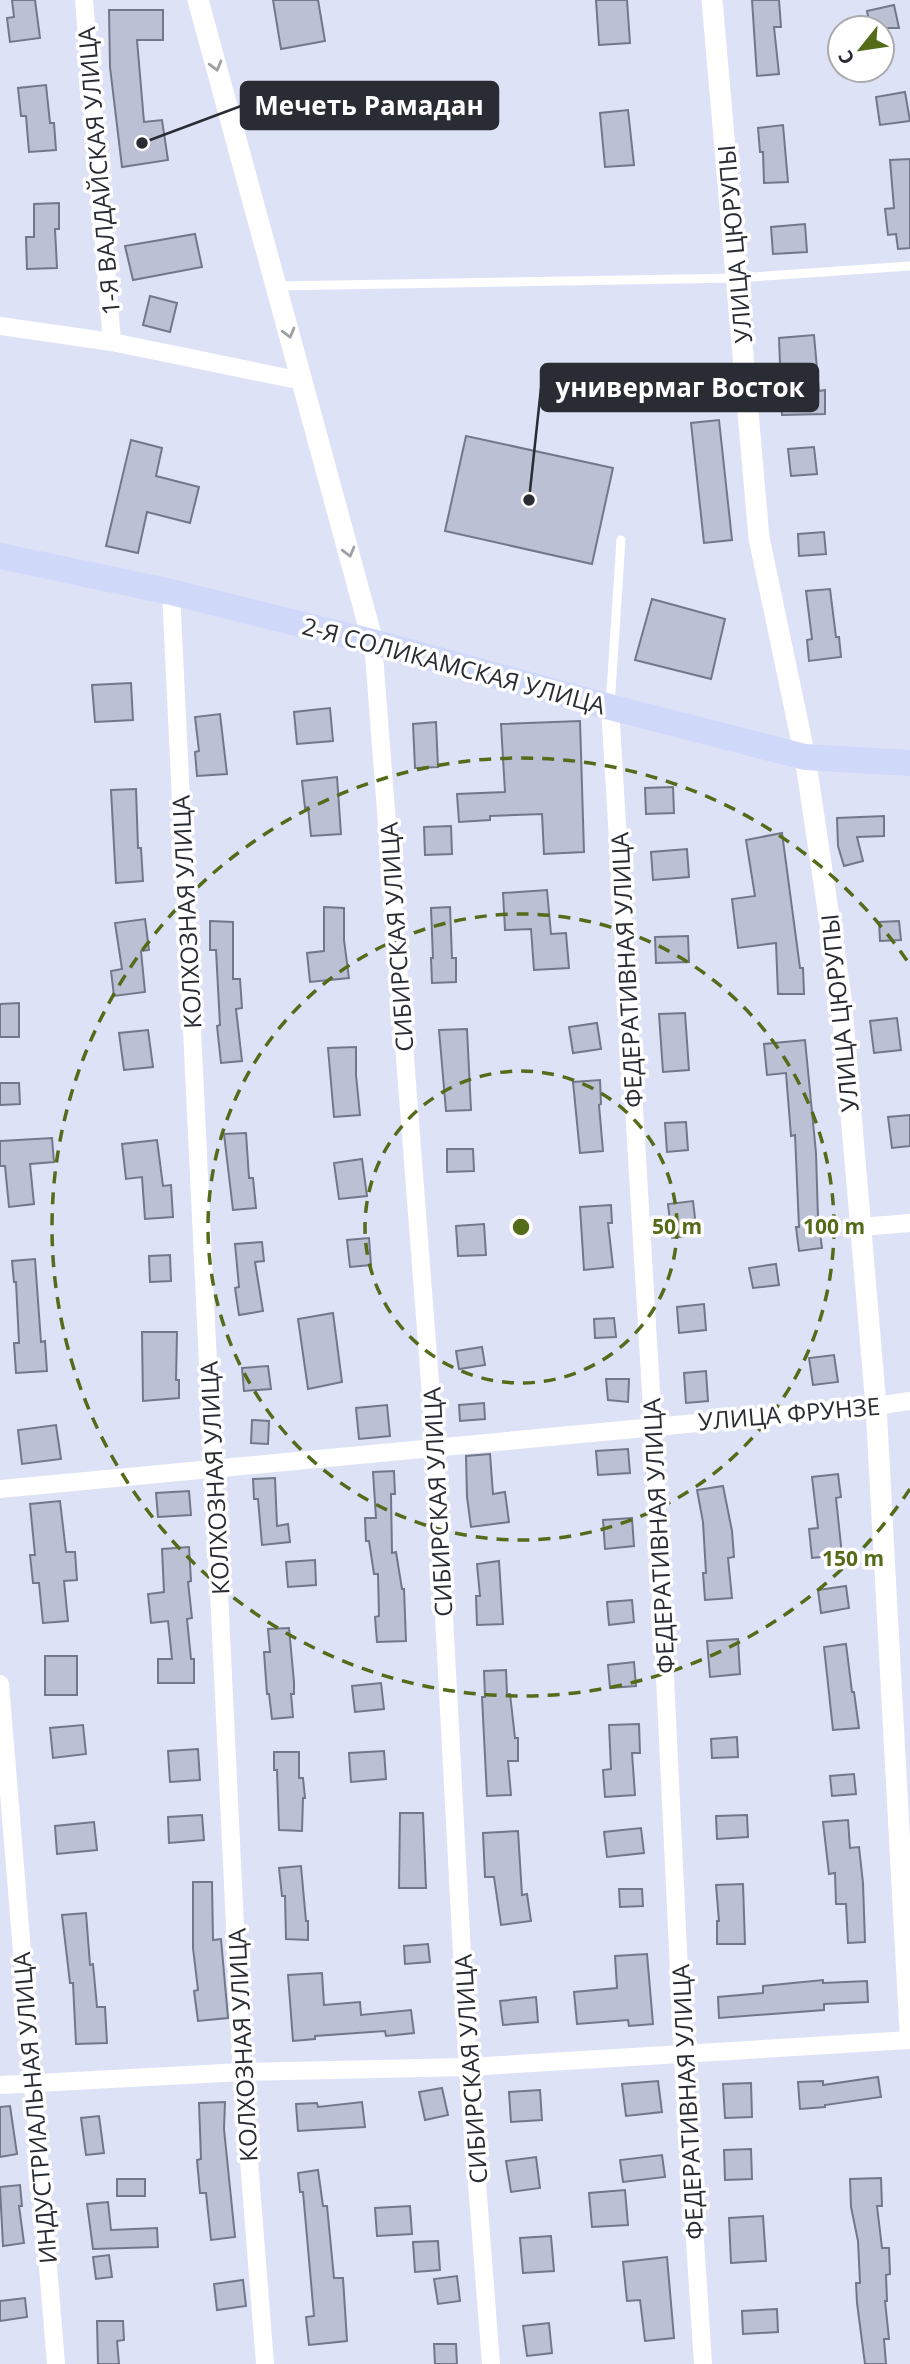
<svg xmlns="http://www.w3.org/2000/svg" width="910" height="2364" font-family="'Open Sans',sans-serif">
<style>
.building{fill:#bbc0d4;stroke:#73778a;stroke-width:2}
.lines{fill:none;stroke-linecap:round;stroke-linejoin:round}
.service{stroke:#fff;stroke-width:9}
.minor{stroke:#fff;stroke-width:18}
.tertiary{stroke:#fff;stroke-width:21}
.primary{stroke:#d1d9fa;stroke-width:26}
.oneway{stroke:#9fa0a3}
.ring{fill:none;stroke:#546b1a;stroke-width:3.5;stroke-dasharray:12 9}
.labels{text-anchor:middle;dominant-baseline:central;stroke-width:7;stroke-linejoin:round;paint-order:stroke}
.street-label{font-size:24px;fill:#2a2c33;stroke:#fff}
.centre{fill:#546b1a;stroke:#fff;stroke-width:3.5}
.ring-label{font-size:21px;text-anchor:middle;font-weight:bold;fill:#546b1a;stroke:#fff;stroke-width:7;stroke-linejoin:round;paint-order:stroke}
.leader{fill:none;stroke:#2a2c33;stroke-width:2.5}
.callout-dot{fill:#2a2c33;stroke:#fff;stroke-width:2.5}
.callout{fill:#2a2c33;stroke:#2a2c33;stroke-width:2.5}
.callout-label{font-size:26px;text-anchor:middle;font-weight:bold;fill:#fff}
</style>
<rect width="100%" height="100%" fill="#dde2f7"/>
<g class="building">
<path d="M12 0H35L40 38 10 42 7 18 14 17Z"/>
<path d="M273 0H318L325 41 281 49Z"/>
<path d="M596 0H627L630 43 599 45Z"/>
<path d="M752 0H779L781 27H774L779 74 757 76Z"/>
<path d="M894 5 899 28H870L867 11Z"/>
<path d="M109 10H163V40H137L144 122 162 120 168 160 122 167 110 67Z"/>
<path d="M46 85 50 123H54L56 150 29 152 26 116H21L18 88Z"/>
<path d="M905 92 910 121 880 125 876 97Z"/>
<path d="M628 110 634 165 605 167 600 113Z"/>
<path d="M783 125 788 182 764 183 763 152H760L758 128Z"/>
<path d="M910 159V248L898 249 896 234 888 235 885 209 894 208 890 160Z"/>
<path d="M59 203V229H55L57 268 27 269 26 237H34V204Z"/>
<path d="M805 224 807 252 773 254 771 227Z"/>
<path d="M195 234 202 267 133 280 125 246Z"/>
<path d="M150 296 177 303 170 332 143 325Z"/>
<path d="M814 335 819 391 825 390V414L782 415 779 338Z"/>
<path d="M719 420 732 540 704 543 691 423Z"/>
<path d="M466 436 613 468 592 564 445 531Z"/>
<path d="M131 440 162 448 156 476 199 487 190 523 147 512 138 553 106 546Z"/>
<path d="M814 447 817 474 791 476 788 449Z"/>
<path d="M824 532 826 554 799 556 798 534Z"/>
<path d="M830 589 836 637H839L841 657 809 661 807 640 812 639 806 591Z"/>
<path d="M652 599 725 619 711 679 635 660Z"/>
<path d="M131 683 133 720 95 722 92 685Z"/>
<path d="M330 708 333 741 297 744 294 712Z"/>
<path d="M220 714 227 774 197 776 195 752 199 751 195 717Z"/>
<path d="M580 721 584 852 544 854 542 814 490 816V820L459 822 457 794 505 792 501 724Z"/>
<path d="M436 722 438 767 415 768 413 724Z"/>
<path d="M337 777 341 834 311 836 308 807 305 808 302 781Z"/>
<path d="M673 787 674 813 646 814 645 788Z"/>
<path d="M136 789 138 848H141L143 881 116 883 111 790Z"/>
<path d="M884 816V836L857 837 863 861 844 866 838 846 837 818Z"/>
<path d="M451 826 452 854 425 855 424 827Z"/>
<path d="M782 833 800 968H803L804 994H778L776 943 738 948 732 899 755 896 746 840Z"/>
<path d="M687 849 689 877 653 880 651 852Z"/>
<path d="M547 890 551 934 566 933 569 968 534 970 531 929 505 930 503 893Z"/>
<path d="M324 907 344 908V940L349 978 310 982 307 953 324 951Z"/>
<path d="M450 907 452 958H456V982L432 983 431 958H433L431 908Z"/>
<path d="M145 919 149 950 141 951 145 992 114 996 111 971 122 969 115 923Z"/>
<path d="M210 921 233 922V979H240L242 1008 236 1009 242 1061 221 1063 217 1026 220 1025 216 950H210Z"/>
<path d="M899 921 901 940 880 941 879 922Z"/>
<path d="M688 936 689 962 656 963 655 937Z"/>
<path d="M19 1003V1037H0V1004Z"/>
<path d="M685 1013 689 1070 663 1072 659 1014Z"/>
<path d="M897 1018 901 1050 874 1053 870 1021Z"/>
<path d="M597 1023 601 1049 573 1053 569 1027Z"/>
<path d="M467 1029 471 1110 446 1111 439 1030Z"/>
<path d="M148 1030 153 1067 124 1070 119 1033Z"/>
<path d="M805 1040 816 1153 818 1218 822 1248 799 1251 796 1227H799L795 1135 791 1136 786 1073 767 1075 764 1044Z"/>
<path d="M356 1047V1075L360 1115 334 1117 328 1048Z"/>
<path d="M600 1080 601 1104 599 1105 603 1151 580 1153 573 1082Z"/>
<path d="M0 1083H19L20 1104 0 1105Z"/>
<path d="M910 1115V1146L892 1148 888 1117Z"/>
<path d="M686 1122 688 1150 667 1152 665 1123Z"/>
<path d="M246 1133 249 1178H253L256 1208 233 1210 224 1134Z"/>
<path d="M52 1138 54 1162 30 1164 34 1204 9 1207 5 1166H0V1141Z"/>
<path d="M157 1140 163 1186 171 1185 173 1217 145 1219 142 1177 126 1179 122 1144Z"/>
<path d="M447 1149H473L474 1171 447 1172Z"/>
<path d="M362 1159 367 1196 339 1199 334 1163Z"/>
<path d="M693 1201 697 1235 672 1238 668 1204Z"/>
<path d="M611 1205 612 1223H608L613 1267 584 1270 580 1207Z"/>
<path d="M484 1224 486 1255 458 1256 456 1226Z"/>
<path d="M369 1238 371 1265 350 1267 347 1240Z"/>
<path d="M262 1242 264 1261 255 1262 263 1311 239 1315 235 1288 239 1287 235 1244Z"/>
<path d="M170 1255 171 1281 150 1282 149 1256Z"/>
<path d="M35 1259 41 1342 45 1341 47 1371 16 1373 14 1343H19L16 1282H14L12 1261Z"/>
<path d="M776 1264 779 1285 753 1288 749 1268Z"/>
<path d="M704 1304 706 1330 679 1333 677 1307Z"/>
<path d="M333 1313 342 1382 308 1389 298 1319Z"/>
<path d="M614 1318 616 1337 595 1338 594 1319Z"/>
<path d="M142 1332H177L176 1380H179V1398L143 1401Z"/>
<path d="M482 1347 485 1365 459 1369 456 1351Z"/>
<path d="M834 1355 838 1382 813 1385 809 1358Z"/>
<path d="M268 1366 271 1389 244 1391 242 1368Z"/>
<path d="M706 1371 708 1401 686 1403 684 1373Z"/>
<path d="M606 1379H629L628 1402 608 1400Z"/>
<path d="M484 1403 485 1419 460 1421 459 1405Z"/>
<path d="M387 1405 390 1436 359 1439 356 1408Z"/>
<path d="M252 1420 269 1421 268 1444 251 1443Z"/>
<path d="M56 1425 61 1459 22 1464 18 1430Z"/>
<path d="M628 1449 630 1473 598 1475 596 1451Z"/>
<path d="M490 1454 493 1494 505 1492 509 1522 471 1527 467 1497 466 1456Z"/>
<path d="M394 1471 395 1494H391L392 1553 396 1552 402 1589H404L406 1641 377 1642 375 1617 379 1616 378 1574H374L369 1541H366L365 1518H376L373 1472Z"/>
<path d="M838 1474 841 1497 836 1498 842 1555 812 1558 809 1529 818 1528 812 1477Z"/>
<path d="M275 1478 277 1526 288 1524 290 1542 262 1545 258 1499H254L253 1479Z"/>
<path d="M723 1486 732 1531 734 1557 728 1558 732 1598 705 1600 703 1573H706L703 1522 697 1490Z"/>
<path d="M189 1491 191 1515 158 1517 156 1493Z"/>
<path d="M60 1501 66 1552H75L77 1580 64 1581 68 1621 43 1623 39 1583H33L30 1555H35L30 1504Z"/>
<path d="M632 1518 634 1546 605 1549 603 1520Z"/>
<path d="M189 1547 191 1581 188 1582 192 1618 187 1619 191 1659H194V1683H158V1659H172L168 1621 151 1623 148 1594 164 1592 162 1549Z"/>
<path d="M315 1560 316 1585 288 1587 286 1562Z"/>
<path d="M499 1561 503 1624 477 1625 476 1596H480L477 1564Z"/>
<path d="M846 1586 849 1608 821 1613 818 1590Z"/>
<path d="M632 1600 634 1622 609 1625 607 1602Z"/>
<path d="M289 1628 294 1682V1694H291L293 1717 272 1719 269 1694H267L264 1652H270L268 1629Z"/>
<path d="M738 1639 740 1674 710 1677 707 1641Z"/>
<path d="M846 1644 852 1692H854L859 1728 833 1730 824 1647Z"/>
<rect x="45" y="1656" width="32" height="39"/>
<path d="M634 1662 636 1686 610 1688 608 1665Z"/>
<path d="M506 1670 507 1694H510L515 1738H518V1761H508L511 1795 487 1796 482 1697H485L484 1671Z"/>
<path d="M381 1683 384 1709 355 1712 352 1686Z"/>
<path d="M639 1724 640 1753H632L635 1795 605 1797 603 1770 611 1769 609 1725Z"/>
<path d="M83 1725 86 1754 53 1758 50 1728Z"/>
<path d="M737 1737 738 1757 712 1758 711 1739Z"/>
<path d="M198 1749 200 1780 170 1782 168 1751Z"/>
<path d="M384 1751 386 1779 351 1782 349 1753Z"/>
<path d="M274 1752H299V1778H303L305 1798H303L302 1831 279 1830 277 1770H274Z"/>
<path d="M854 1774 856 1794 832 1796 830 1776Z"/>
<path d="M400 1813H423L426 1888H399Z"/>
<path d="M202 1815 204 1840 169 1843 168 1817Z"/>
<path d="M747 1815 748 1837 717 1839 716 1816Z"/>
<path d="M848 1820 850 1848 859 1847 863 1883 865 1942 848 1943 846 1904H836L835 1873 829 1874 823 1822Z"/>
<path d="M94 1822 97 1850 57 1854 55 1826Z"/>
<path d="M641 1828 644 1853 607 1857 604 1832Z"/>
<path d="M518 1831 522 1895 527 1894 531 1921 501 1925 494 1877H485L483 1833Z"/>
<path d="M301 1866 306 1921H308V1940L286 1939 285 1896H282L279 1868Z"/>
<path d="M193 1882H212L213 1940 221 1939 228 2018 198 2021 194 1991 198 1990 193 1948Z"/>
<path d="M743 1884 745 1944H717V1921H719L716 1885Z"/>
<path d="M619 1889H642L643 1906 620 1907Z"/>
<path d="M86 1913 90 1965 93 1964 97 2007H105L107 2043 76 2044 73 1983H70L62 1915Z"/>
<path d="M428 1944 430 1962 405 1964 404 1946Z"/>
<path d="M647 1954 653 2024 629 2026 628 2020 577 2024 574 1992 617 1988 615 1956Z"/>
<path d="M322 1973 324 2005 360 2002 361 2015 411 2010 414 2033 386 2036 385 2031 315 2036V2039L293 2041 288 1975Z"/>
<path d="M823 1980V1983L867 1981 868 2002 824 2004V2010L719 2018 718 1997 763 1993V1986Z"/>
<path d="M536 1997 538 2022 503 2025 500 2001Z"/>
<path d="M878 2077 881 2097 825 2105V2107L800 2109 798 2082 823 2081V2085Z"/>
<path d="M658 2081 662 2112 626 2116 622 2084Z"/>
<path d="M751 2083 752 2117 725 2118 723 2084Z"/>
<path d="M442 2088 448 2115 425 2120 419 2092Z"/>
<path d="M540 2090 542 2120 511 2122 509 2092Z"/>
<path d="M225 2102 224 2129 235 2237 211 2240 206 2193H200L197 2160 201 2159 199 2103Z"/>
<path d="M362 2102 365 2127 298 2131 296 2104 317 2103 318 2107Z"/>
<path d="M10 2106 17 2154 0 2157V2107Z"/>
<path d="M99 2116 104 2153 86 2155 81 2118Z"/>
<path d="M751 2149 752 2179 725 2180 724 2150Z"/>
<path d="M662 2155 665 2177 623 2182 620 2160Z"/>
<path d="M536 2157 540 2188 511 2192 506 2161Z"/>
<path d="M318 2170 323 2206H327L334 2278H343L347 2341 309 2345 306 2317 314 2316 303 2192H300L298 2173Z"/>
<path d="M881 2178 882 2206H877L882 2248H889L890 2274 886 2275 887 2301H885L889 2339H884L886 2364H865L857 2303 856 2283H860L858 2241 851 2207 850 2179Z"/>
<rect x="117" y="2179" width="28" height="17"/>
<path d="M20 2185 22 2206H19L24 2243 3 2246 0 2187Z"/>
<path d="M625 2190 628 2225 592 2227 589 2193Z"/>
<path d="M108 2202 111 2230 157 2228 158 2247 93 2249 87 2204Z"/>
<path d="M410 2206 412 2234 377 2236 375 2208Z"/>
<path d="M763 2216 766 2261 731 2263 729 2218Z"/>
<path d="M551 2236 554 2271 523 2273 520 2238Z"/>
<path d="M438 2241 440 2270 415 2272 413 2242Z"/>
<path d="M109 2255 112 2277 96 2279 93 2257Z"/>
<path d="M667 2257 674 2338 645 2341 640 2300 627 2301 623 2262Z"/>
<path d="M457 2276 460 2301 438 2304 434 2279Z"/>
<path d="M243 2280 246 2306 217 2310 214 2284Z"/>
<path d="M25 2298 27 2317 0 2321V2301Z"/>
<path d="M777 2309 778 2332 743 2334 742 2311Z"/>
<path d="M97 2321H123L124 2340 117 2341 119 2364H98Z"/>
<path d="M549 2323 552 2353 527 2356 523 2326Z"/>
<path d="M434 2344H456L457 2364H435Z"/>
</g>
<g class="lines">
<g class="service">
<path d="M276 286 738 278 910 266"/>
<path d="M610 706 621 540"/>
</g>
<g class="minor">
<path d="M84 0 112 342"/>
<path d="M0 326 112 342 302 381"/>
<path d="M171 592 242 2072 265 2364"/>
<path d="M373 642 435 1447 468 2067 491 2364"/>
<path d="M610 707 653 1425 683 2055 703 2364"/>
<path d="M860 1227 910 1223"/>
<path d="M0 1489 876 1406 910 1401"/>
<path d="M0 1684 56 2364"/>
<path d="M0 2085 242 2072 468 2067 910 2040"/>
</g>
<g class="tertiary">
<path d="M198 0 373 642"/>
<path d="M712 0 759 538 805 757 841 997 876 1406 910 2032"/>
</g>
<path class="primary" d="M0 556 171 592 373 642 610 707 805 757 910 763"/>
</g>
<defs><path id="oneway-chevron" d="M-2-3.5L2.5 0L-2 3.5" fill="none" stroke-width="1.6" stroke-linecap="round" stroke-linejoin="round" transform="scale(1.75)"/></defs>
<g class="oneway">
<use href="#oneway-chevron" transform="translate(216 66) rotate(75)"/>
<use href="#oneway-chevron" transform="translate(289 333) rotate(75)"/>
<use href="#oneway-chevron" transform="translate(349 552) rotate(75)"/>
</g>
<g class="ring">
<circle cx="521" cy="1227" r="156"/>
<circle cx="521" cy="1227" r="313"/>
<path d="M910 1489A469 469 0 1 1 910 965"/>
</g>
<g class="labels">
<g class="street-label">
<text transform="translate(98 171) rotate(-95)">1-Я ВАЛДАЙСКАЯ УЛИЦА</text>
<text transform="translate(734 244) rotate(-95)">УЛИЦА ЦЮРУПЫ</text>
<text transform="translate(454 665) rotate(15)">2-Я СОЛИКАМСКАЯ УЛИЦА</text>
<text transform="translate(186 912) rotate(-93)">КОЛХОЗНАЯ УЛИЦА</text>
<text transform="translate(396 937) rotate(-94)">СИБИРСКАЯ УЛИЦА</text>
<text transform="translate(626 970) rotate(-93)">ФЕДЕРАТИВНАЯ УЛИЦА</text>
<text transform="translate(839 1013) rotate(-96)">УЛИЦА ЦЮРУПЫ</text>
<text transform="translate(789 1413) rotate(-5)">УЛИЦА ФРУНЗЕ</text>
<text transform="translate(214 1478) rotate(-93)">КОЛХОЗНАЯ УЛИЦА</text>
<text transform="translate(437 1502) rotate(-93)">СИБИРСКАЯ УЛИЦА</text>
<text transform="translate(658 1536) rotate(-93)">ФЕДЕРАТИВНАЯ УЛИЦА</text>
<text transform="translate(242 2045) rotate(-93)">КОЛХОЗНАЯ УЛИЦА</text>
<text transform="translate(470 2069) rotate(-94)">СИБИРСКАЯ УЛИЦА</text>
<text transform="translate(687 2102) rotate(-93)">ФЕДЕРАТИВНАЯ УЛИЦА</text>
<text transform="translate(34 2108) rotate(-95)">ИНДУСТРИАЛЬНАЯ УЛИЦА</text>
</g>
</g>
<circle cx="521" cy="1227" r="10" class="centre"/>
<g class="ring-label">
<text x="677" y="1234">50 m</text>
<text x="834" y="1234">100 m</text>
<text x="853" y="1566">150 m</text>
</g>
<path class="leader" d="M142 143L241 106M529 500L541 388"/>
<g class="callout-dot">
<circle cx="142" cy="143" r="7"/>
<circle cx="529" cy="500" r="7"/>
</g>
<g class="callout">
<rect x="241" y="82" width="257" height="47" rx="7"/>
<rect x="541" y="364" width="277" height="47" rx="7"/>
</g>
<g class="callout-label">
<text x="369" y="115">Мечеть Рамадан</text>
<text x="680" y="397">универмаг Восток</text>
</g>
<g transform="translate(861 49) rotate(240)"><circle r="33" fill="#ffffff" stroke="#aaabad" stroke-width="2"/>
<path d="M0-5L12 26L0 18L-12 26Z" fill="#546b1a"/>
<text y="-10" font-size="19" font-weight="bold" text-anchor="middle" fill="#2a2c33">С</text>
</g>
</svg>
